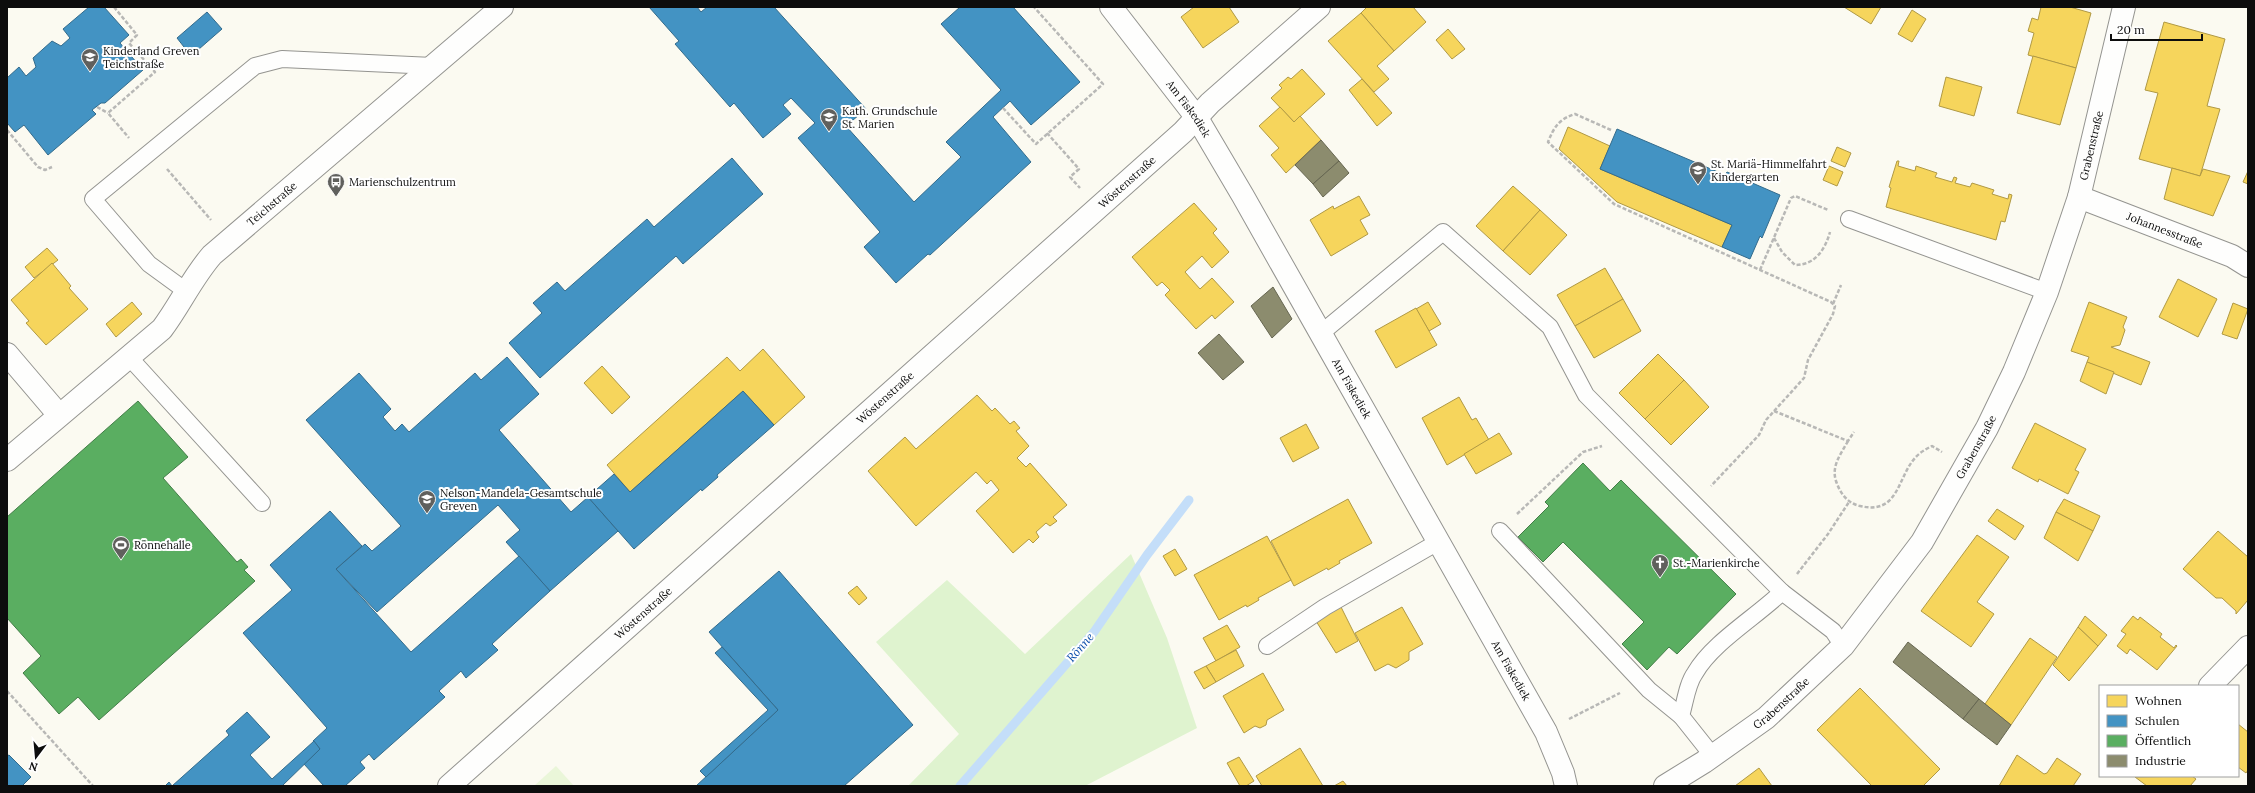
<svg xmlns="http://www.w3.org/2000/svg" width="2255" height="793" font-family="Lora,serif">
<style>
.green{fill:#dff3cf}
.pitch{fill:#eaf6d9}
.homes{fill:#f6d55c;stroke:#b09944}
.schools{fill:#4393c3;stroke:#336b8c}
.public{fill:#5aae61;stroke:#437e48}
.industry{fill:#8c8c6e;stroke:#666651}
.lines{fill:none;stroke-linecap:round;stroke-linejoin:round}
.stream{stroke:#c4def9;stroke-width:9}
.service-casing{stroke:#949490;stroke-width:18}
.minor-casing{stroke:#949490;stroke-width:24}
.path{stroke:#b8b8b6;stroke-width:2.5;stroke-dasharray:4 2;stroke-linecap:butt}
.service{stroke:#fefefd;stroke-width:16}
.minor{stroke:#fefefd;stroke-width:22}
.labels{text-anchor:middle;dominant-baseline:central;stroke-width:4;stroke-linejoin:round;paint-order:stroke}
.poi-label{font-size:11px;fill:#0d0d0d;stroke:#fff;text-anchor:start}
.street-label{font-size:11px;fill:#0d0d0d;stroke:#fff}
.water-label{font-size:12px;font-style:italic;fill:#0b4daa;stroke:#fff}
</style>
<rect width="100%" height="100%" fill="#fbfaf1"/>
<path class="green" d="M1131 554 1167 638 1197 728 1085 786H908L959 734 876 642 947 580 1025 654Z"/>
<path class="pitch" d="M556 766 574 786H534Z"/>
<g class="homes">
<path d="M1194 7H1229L1239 22 1203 48 1181 17Z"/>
<path d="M1367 7H1413L1426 22 1394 51 1361 13Z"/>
<path d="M1844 7H1881L1871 24Z"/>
<path d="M2041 7H2070L2091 13 2076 68 2028 55 2034 33 2028 31 2032 18 2038 20Z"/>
<path d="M1912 10 1926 19 1912 42 1898 34Z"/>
<path d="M1361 13 1394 51 1377 66 1389 79 1374 92 1328 41Z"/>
<path d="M2164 22 2225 39 2207 106 2220 109 2200 176 2139 159 2158 93 2145 90Z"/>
<path d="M1448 29 1465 49 1452 59 1436 40Z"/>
<path d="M2033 56 2076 68 2060 125 2017 113Z"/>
<path d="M1302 69 1325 94 1294 122 1271 98 1282 88 1279 85 1288 77 1291 79Z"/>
<path d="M1946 77 1982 87 1974 116 1939 106Z"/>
<path d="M1362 79 1392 113 1377 126 1349 90Z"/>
<path d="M1280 107 1294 122 1300 116 1321 140 1286 173 1271 155 1279 148 1259 126Z"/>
<path d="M1568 127 1610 146 1600 169 1732 225 1722 247 1617 202 1559 149Z"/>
<path d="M1837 147 1851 153 1845 167 1831 161Z"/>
<path d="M1897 161H1899L1898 166 1915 171 1916 166 1937 173 1935 177 1952 182 1954 177 1957 178 1955 183 1970 187 1972 183 1994 190 1992 194 2008 199 2009 194 2012 195 2005 222 2001 221 1996 240 1886 207 1891 188 1889 187Z"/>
<path d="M1829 166 1843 172 1837 186 1823 180Z"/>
<path d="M2172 168 2200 176 2203 169 2230 176 2213 216 2164 199Z"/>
<path d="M2248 171V184L2243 182Z"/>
<path d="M1513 186 1540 210 1503 251 1476 226Z"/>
<path d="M1359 196 1370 215 1360 220 1368 234 1331 256 1310 220 1333 206 1334 209Z"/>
<path d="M1194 203 1217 229 1213 233 1229 252 1212 268 1202 256 1185 272 1200 289 1212 278 1234 302 1215 319 1212 315 1196 329 1165 295 1170 290 1162 282 1157 286 1132 257Z"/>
<path d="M1540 210 1567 235 1530 275 1503 251Z"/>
<path d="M47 248 58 260 34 278 25 267Z"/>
<path d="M52 263 71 286 69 288 88 309 46 345 26 323 29 321 11 300Z"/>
<path d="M1605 268 1623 299 1575 326 1557 295Z"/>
<path d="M2178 279 2217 299 2198 337 2159 317Z"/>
<path d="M1623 299 1641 331 1594 358 1575 326Z"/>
<path d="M132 302 142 314 116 337 106 324Z"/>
<path d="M1428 302 1441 324 1429 331 1416 309Z"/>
<path d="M2089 302 2127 317 2123 327 2125 330 2120 345 2111 347 2150 362 2141 385 2087 362 2089 357 2071 351Z"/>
<path d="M2233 303 2248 309 2237 339 2222 334Z"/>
<path d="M1416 308 1437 345 1396 368 1375 331Z"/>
<path d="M763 349 805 397 774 425 743 391 630 492 607 465 727 357 740 371Z"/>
<path d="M1658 354 1684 380 1645 419 1619 393Z"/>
<path d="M2087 362 2114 372 2106 394 2080 381Z"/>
<path d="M602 366 630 397 612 414 584 383Z"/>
<path d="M1684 380 1709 407 1671 445 1645 419Z"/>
<path d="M977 395 992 411 995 408 1010 424 1014 421 1020 428 1016 431 1029 446 1017 458 1026 467 1030 463 1067 505 1053 517 1057 521 1050 526 1046 523 1036 532 1039 537 1033 543 1029 539 1013 553 976 511 999 490 991 480 987 484 976 472 916 526 868 471 905 437 916 449Z"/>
<path d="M1459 397 1472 420 1476 418 1489 440 1447 465 1422 418Z"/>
<path d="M2035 423 2086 449 2075 470 2079 472 2068 494 2039 479 2038 482 2012 468Z"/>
<path d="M1306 424 1319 448 1293 462 1280 438Z"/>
<path d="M1499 433 1512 454 1476 474 1464 454Z"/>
<path d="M1348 499 1372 543 1339 561 1340 563 1328 570 1327 568 1294 586 1271 541Z"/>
<path d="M2064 499 2100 516 2093 531 2056 512Z"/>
<path d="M1997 509 2024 526 2015 540 1988 521Z"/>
<path d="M2056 512 2093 531 2078 561 2044 538Z"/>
<path d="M2218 531 2248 557V600L2236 614V611L2222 598H2216L2183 569Z"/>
<path d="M1977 535 2009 557 1977 602 1994 614 1971 647 1921 611Z"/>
<path d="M1267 536 1291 580 1258 598 1259 600 1247 607 1246 605 1219 620 1194 575Z"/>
<path d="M1175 549 1187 569 1175 576 1163 556Z"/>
<path d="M857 586 867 598 859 605 848 593Z"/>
<path d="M1341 607 1358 641 1336 653 1316 621Z"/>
<path d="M1402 607 1423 644 1409 652V660L1396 668 1388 664 1375 671 1355 633Z"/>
<path d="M2085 616 2107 635 2098 646 2078 627Z"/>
<path d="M2133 616 2138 620 2140 617 2162 634 2160 637 2174 648 2176 645 2177 646 2157 670 2130 649 2127 654 2117 646 2126 634 2121 631Z"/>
<path d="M1227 625 1240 647 1216 661 1203 638Z"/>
<path d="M2078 627 2098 646 2069 681 2053 665Z"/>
<path d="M2030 638 2057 657 2011 725 1985 704Z"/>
<path d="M1236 650 1244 666 1216 682 1206 666Z"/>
<path d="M1206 666 1216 682 1204 689 1194 672Z"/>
<path d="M1263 673 1284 710 1267 720 1266 725 1260 728 1255 726 1244 733 1223 696Z"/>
<path d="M1860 688 1940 769 1923 786H1872L1817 730Z"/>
<path d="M2238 724 2248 732V770L2246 773 2238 767Z"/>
<path d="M1300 748 1323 786H1262L1256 776Z"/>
<path d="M2017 755 2044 774 2047 773 2057 758 2081 774 2073 786H1999Z"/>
<path d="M1239 757 1254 781 1246 786H1240L1227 763Z"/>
<path d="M1759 768 1772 786H1735Z"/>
<path d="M2192 776 2196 779 2190 786H2147L2135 777Z"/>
<path d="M1343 781 1347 786H1334Z"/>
</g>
<g class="schools">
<path d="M89 7H104L129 35 120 43 143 70 105 103H101L92 110 96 114 48 155 24 125 15 132 7 123V78L19 67 26 76 36 67 33 58 52 41 61 46 70 38 63 29Z"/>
<path d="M649 7H697L701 12 707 7H774L866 109 846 126 914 202 961 157 946 142 1001 90 941 24 960 7H1013L1080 82 1031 125 1010 101 993 117 1031 162 930 255 928 254 896 283 864 247 880 232 798 138 815 123 791 98 783 105 791 114 763 138 734 103 730 107 675 44 679 41Z"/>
<path d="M207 12 222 29 191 56 177 38Z"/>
<path d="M1617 129 1725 175 1727 172 1780 195 1762 238 1760 236 1750 259 1722 247 1732 225 1600 169Z"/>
<path d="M732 158 763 194 683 264 676 256 540 378 509 343 542 313 533 303 557 282 565 291 647 219 654 227Z"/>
<path d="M507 357 539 394 499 430 571 512 588 497 618 531 550 591 506 542 520 530 498 505 377 612 336 569 365 544 372 551 401 526 306 420 359 373 391 409 383 417 395 431 402 424 409 432 475 373 481 380Z"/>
<path d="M743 391 774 425 717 475 718 477 702 491 701 489 634 549 588 497 614 474 630 492Z"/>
<path d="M330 511 362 546 336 569 411 652 519 556 550 591 492 644 498 650 466 678 461 671 439 691 445 697 374 760 369 754 360 762 365 768 345 786H324L304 764 320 749 313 741 327 728 243 633 292 590 270 565Z"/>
<path d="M779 571 913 725 844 786H696L778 710 709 632Z"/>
<path d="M722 647 778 710 706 777 700 771 768 710 715 653Z"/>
<path d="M247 712 270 737 250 755 272 779 314 741 320 749 282 786H165L169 782 172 786 229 735 226 731Z"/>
<path d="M9 755 31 777 22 786H7V756Z"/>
</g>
<g class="public">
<path d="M138 401 188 457 163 478 237 562 241 559 248 567 244 570 255 581 99 720 78 697 59 714 23 673 41 656 7 618V517Z"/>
<path d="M1583 463 1610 491 1621 480 1736 594 1677 654 1669 647 1647 670 1622 644 1644 622 1563 542 1543 562 1518 537 1549 506 1545 502Z"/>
</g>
<g class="industry">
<path d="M1321 140 1339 161 1313 184 1295 165Z"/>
<path d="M1339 161 1349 173 1323 197 1313 184Z"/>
<path d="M1273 287 1292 319 1272 338 1251 306Z"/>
<path d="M1219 334 1244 362 1223 380 1198 353Z"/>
<path d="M1908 642 1979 699 1963 719 1893 662Z"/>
<path d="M1979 699 2011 725 1997 745 1963 719Z"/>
</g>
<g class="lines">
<path class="stream" d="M960 786 1094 632 1147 555 1189 500"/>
<defs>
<g id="service">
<path d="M1849 219 2047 292"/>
<path d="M186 291 149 264 93 199 255 66 282 59 433 66"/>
<path d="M1320 334 1443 232 1550 327 1586 395 1782 592"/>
<path d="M129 357 262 503"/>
<path d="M1500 531 1649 690 1681 716"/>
<path d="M1267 646 1325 607 1438 542"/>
<path d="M1712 755 1681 716C1685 703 1687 684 1695 673 1712 643 1756 617 1782 592L1833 631 1843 646"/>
</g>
<g id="minor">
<path id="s1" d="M1111 7 1197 118 1243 196 1546 732 1563 773 1566 786"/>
<path id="s2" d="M2079 197 2232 256 2248 266"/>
<path d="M7 354 59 415"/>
<path id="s3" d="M7 460 162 329C180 305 192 278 212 255L502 7"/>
<path d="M2210 686 2248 647"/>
<path id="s4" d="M449 786 1183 132 1210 103 1319 7"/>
<path id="s5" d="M1665 786 1704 762 1766 718 1843 646 1922 542 1987 428 2014 372 2047 292 2079 197 2124 7"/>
</g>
</defs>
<use href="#service" class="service-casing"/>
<use href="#minor" class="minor-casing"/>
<g class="path">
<path d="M114 7 137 35 129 43 155 72 108 113 129 138"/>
<path d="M97 107 108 113"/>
<path d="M1003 108 1036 144 1103 84 1034 7"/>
<path d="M7 130 38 167 45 170 52 167"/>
<path d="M1611 130 1575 114C1559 119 1554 127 1548 142L1614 204 1831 302 1835 306 1833 314 1808 360 1804 378 1766 420 1759 435 1711 486"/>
<path d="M1047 133 1079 169 1070 177 1080 188"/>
<path d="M167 169 211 220"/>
<path d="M1774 238 1782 252 1795 265C1815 265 1825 250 1830 232"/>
<path d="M1760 270 1791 198 1795 196 1828 210"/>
<path d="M1833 304 1841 285"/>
<path d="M1774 411 1848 441 1854 432"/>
<path d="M1848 441C1841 454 1831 466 1836 481 1840 493 1847 503 1860 506 1899 515 1897 478 1915 458 1919 453 1926 449 1932 446L1942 452"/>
<path d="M1517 514 1583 452 1602 446"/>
<path d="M1797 574 1828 534 1849 502"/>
<path d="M7 691 93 786"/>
<path d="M1569 719 1620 693"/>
</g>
<use href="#service" class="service"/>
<use href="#minor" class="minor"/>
</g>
<defs>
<symbol id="school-pin" viewBox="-11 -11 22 30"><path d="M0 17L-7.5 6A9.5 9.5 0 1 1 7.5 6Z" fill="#60605d" stroke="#fff"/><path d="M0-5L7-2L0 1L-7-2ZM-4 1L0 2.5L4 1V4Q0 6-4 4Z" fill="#fff"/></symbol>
<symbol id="bus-pin" viewBox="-11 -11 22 30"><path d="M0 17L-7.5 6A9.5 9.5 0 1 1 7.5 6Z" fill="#60605d" stroke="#fff"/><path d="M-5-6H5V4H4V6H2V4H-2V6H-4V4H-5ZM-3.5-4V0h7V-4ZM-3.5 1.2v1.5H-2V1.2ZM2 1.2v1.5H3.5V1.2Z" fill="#fff"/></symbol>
<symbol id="stadium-pin" viewBox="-11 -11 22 30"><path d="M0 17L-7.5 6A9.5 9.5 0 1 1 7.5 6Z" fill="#60605d" stroke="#fff"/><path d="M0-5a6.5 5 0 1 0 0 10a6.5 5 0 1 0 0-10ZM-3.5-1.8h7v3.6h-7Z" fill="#fff"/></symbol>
<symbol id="church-pin" viewBox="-11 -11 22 30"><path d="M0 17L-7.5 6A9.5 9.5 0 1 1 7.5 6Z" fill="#60605d" stroke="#fff"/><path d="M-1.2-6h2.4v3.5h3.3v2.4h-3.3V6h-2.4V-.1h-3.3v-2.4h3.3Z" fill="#fff"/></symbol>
</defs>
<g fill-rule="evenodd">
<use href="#school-pin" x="80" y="47" width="20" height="27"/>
<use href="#school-pin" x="819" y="107" width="20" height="27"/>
<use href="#school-pin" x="1688" y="160" width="20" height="27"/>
<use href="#bus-pin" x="326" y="172" width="20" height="27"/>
<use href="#school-pin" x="417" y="489" width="20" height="27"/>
<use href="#stadium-pin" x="111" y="535" width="20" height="27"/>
<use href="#church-pin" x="1650" y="553" width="20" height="27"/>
</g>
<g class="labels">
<g class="poi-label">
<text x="103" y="51">Kinderland Greven<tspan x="103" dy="13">Teichstraße</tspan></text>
<text x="842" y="111">Kath. Grundschule<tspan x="842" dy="13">St. Marien</tspan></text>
<text x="1711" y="164">St. Mariä-Himmelfahrt<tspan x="1711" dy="13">Kindergarten</tspan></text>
<text x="349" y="182">Marienschulzentrum</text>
<text x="440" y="493">Nelson-Mandela-Gesamtschule<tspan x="440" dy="13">Greven</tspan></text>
<text x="134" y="545">Rönnehalle</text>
<text x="1673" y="563">St.-Marienkirche</text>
</g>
<g class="street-label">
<text stroke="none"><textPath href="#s1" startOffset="128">Am Fiskediek</textPath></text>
<text stroke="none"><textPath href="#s5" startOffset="791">Grabenstraße</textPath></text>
<text stroke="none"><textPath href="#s4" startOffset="908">Wöstenstraße</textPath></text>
<text stroke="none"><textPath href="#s3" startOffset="371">Teichstraße</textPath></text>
<text stroke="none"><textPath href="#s2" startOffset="92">Johannesstraße</textPath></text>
<text stroke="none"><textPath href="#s1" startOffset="452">Am Fiskediek</textPath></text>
<text stroke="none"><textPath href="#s4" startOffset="584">Wöstenstraße</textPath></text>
<text stroke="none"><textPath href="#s5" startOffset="467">Grabenstraße</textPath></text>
<text stroke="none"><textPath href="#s4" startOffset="260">Wöstenstraße</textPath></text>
<text stroke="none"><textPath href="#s1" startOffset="776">Am Fiskediek</textPath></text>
<text stroke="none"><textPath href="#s5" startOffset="143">Grabenstraße</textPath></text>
</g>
<g class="water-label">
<text transform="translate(1080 647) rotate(-49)">Rönne</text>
</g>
</g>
<rect width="2255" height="793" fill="none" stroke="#0d0d0d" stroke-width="16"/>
<rect x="2099" y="685" width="140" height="92" fill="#ffffff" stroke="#9e9e9e"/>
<rect x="2107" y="695" width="20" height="12" fill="#f6d55c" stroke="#9e9e9e"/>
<text x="2135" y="705" font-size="12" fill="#0d0d0d">Wohnen</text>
<rect x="2107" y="715" width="20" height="12" fill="#4393c3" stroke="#9e9e9e"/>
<text x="2135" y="725" font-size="12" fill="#0d0d0d">Schulen</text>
<rect x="2107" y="735" width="20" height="12" fill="#5aae61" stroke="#9e9e9e"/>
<text x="2135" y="745" font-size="12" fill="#0d0d0d">Öffentlich</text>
<rect x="2107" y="755" width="20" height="12" fill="#8c8c6e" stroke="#9e9e9e"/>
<text x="2135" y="765" font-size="12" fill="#0d0d0d">Industrie</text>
<g transform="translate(36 757) rotate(196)" stroke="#ffffff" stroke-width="3" paint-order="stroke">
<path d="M0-3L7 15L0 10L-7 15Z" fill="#0d0d0d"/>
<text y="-6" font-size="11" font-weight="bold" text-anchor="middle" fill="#0d0d0d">N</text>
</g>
<path d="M2111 34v6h91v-6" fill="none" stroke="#0d0d0d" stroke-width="2"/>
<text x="2117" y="34" font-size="12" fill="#0d0d0d" stroke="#ffffff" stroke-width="3" paint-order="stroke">20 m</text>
</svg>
